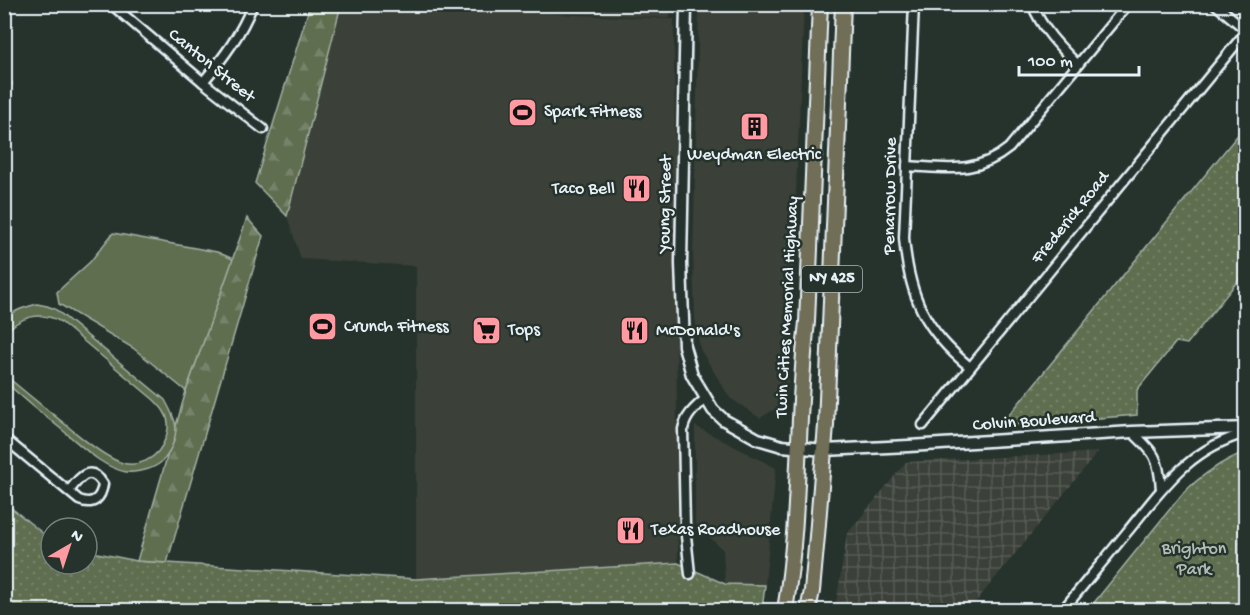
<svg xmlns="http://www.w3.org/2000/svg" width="1250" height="615" font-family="'Gochi Hand',sans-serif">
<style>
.built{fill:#3a4038}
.industrial{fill:url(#industrial-grid)}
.grass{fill:url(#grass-dots);stroke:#a4b0a4;stroke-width:1.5}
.forest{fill:url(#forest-firs);stroke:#a4b0a4;stroke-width:1.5}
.garden{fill:#5f6e50;stroke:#a4b0a4;stroke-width:1.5}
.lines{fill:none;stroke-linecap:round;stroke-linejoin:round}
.minor-casing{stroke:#e8f1f8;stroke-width:13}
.tertiary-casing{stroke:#e8f1f8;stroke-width:15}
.primary-casing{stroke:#e8f1f8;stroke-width:18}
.minor{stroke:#26332d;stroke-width:8}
.tertiary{stroke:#26332d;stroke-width:10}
.primary{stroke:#716e59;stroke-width:14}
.labels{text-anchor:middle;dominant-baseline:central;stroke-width:5;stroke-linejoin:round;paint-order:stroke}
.shield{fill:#26332d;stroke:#aeb8bb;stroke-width:1.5}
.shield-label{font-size:16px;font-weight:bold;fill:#e8f1f8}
.street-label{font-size:18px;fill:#e8f1f8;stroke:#26332d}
.poi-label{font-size:18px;fill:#e8f1f8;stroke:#26332d;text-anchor:start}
.park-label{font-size:18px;fill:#b1bdb5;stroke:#26332d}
</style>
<defs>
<pattern id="industrial-grid" width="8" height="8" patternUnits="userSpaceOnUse" patternTransform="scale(1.5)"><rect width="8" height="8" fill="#3a4038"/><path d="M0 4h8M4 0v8" fill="none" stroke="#565c56"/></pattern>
<pattern id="grass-dots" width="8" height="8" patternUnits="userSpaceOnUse" patternTransform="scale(1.5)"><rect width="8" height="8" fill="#5f6e50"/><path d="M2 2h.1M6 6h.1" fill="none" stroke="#76836a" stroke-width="1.8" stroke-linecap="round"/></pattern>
<pattern id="forest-firs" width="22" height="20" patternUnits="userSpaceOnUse" patternTransform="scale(1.5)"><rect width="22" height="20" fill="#5f6e50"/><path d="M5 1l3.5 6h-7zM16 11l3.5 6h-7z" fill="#76836a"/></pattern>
</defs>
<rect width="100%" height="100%" fill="#26332d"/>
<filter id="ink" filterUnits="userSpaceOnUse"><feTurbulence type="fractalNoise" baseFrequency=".0167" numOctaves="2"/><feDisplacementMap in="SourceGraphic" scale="12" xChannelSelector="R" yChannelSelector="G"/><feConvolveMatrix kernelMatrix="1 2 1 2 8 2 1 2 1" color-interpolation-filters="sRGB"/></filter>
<g filter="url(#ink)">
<g class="built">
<path d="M534 4V13L674 19 678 563 416 579V266L301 259 287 216 341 5Z"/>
<path d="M540 5V4L671 5 670 18 540 11Z"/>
<path d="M699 5H804L787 402 760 418 730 398 700 349 695 318 693 257Z"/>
<path d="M695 426 776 468 765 585 725 584 723 550 695 523Z"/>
</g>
<path class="industrial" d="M1098 452 969 610H835L847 534 906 462Z"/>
<g class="grass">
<path d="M1245 126V272L1187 344 1176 342 1137 390V415L1000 426Z"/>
<path d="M1245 452V610H1088L1183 493C1202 475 1221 461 1245 452Z"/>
<path d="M4 502 51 540V564H87V551L137 561 416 579 678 563 725 584 765 585 762 610H5Z"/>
</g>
<g class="forest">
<path d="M310 5H341L287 216 255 183Z"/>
<path d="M247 218 263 236 167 563 137 561 186 391Z"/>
</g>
<g class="garden">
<path d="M113 233 217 252 233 259 186 391 133 348 59 304 57 292 90 262Z"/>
<path d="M37 304 47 306 55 309 165 400C176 420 181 430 169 452 163 464 153 469 140 471 135 472 131 473 126 472 101 467 81 445 61 429 42 414 23 398 5 382V375C25 392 45 408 66 425 81 437 96 451 115 460 136 471 159 459 166 437 167 433 169 428 168 423 167 413 161 407 154 400L61 322C41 310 18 317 5 334V320C13 310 24 308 37 304Z"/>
</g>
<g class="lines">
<defs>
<g id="minor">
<path d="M111 4 203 82 263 129"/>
<path d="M914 4 904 238C909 296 925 331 970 367"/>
<path d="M1032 4C1042 29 1059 46 1078 65"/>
<path d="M1215 4 1246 30"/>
<path d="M4 82 6 84 4 86"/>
<path d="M203 82C224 57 241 34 253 4"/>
<path d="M907 166C947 168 976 175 1009 148L1128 4"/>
<path d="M923 425 1246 32"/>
<path d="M1132 432C1155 453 1159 458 1161 489"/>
<path d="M4 438 79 500C94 506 101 498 103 484 90 463 79 478 69 491"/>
<path d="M690 574 685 526 683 429C686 415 695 408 705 399"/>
<path d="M1063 610C1084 584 1106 558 1127 532 1163 488 1188 449 1246 433"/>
</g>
<path id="tertiary" d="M686 4 681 263 684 346 692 375 713 410 724 420 758 439 782 446 824 450 909 446 1132 432 1246 428"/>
<g id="primary">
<path d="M785 610C801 515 796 418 807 322L820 4"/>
<path d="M808 610 812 591 817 536 826 425 843 4"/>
</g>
</defs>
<use href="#minor" class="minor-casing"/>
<use href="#tertiary" class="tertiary-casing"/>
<use href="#primary" class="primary-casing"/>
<use href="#minor" class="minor"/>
<use href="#tertiary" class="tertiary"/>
<use href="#primary" class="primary"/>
</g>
</g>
<defs>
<symbol id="stadium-square" viewBox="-11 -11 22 22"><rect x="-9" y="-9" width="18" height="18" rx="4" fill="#ff9aa2" stroke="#26332d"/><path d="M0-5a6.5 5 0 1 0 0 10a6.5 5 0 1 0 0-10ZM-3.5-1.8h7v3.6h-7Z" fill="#111"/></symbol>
<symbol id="building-square" viewBox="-11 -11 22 22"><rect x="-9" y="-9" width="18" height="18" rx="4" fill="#ff9aa2" stroke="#26332d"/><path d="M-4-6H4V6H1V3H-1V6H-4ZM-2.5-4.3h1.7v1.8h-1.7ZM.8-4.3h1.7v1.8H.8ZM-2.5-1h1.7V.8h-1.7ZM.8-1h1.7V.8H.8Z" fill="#111"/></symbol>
<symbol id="restaurant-square" viewBox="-11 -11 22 22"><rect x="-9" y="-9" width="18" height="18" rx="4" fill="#ff9aa2" stroke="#26332d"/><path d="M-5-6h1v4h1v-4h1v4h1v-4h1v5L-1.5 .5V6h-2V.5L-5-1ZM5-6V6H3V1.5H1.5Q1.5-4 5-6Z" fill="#111"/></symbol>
<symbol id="supermarket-square" viewBox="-11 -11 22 22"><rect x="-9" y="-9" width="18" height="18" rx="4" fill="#ff9aa2" stroke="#26332d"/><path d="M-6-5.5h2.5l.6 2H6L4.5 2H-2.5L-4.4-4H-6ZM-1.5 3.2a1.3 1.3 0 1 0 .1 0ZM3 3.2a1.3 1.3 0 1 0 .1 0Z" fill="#111"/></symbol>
</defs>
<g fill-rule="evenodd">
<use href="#stadium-square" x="506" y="96" width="33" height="33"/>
<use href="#building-square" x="738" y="110" width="33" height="33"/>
<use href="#restaurant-square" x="620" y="172" width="33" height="33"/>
<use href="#stadium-square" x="306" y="310" width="33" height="33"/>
<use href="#supermarket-square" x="470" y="314" width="33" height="33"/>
<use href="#restaurant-square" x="618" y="314" width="33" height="33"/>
<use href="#restaurant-square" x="614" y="514" width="33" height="33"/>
</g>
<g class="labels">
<rect class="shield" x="802" y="266" width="60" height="26" rx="4.5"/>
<g class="shield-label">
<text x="832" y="279">NY 425</text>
</g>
<g class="street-label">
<text transform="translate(211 66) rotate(39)">Canton Street</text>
<text transform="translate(891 196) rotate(-89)">Penarrow Drive</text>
<text transform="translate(666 204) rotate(-89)">Young Street</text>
<text transform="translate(1071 218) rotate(-51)">Frederick Road</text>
<text transform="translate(788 307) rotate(-87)">Twin Cities Memorial Highway</text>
<text transform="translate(1034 422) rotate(-4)">Colvin Boulevard</text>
</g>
<g class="poi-label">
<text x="544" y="112">Spark Fitness</text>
<text x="754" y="155" text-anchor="middle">Weydman Electric</text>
<text x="615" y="189" text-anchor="end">Taco Bell</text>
<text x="344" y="327">Crunch Fitness</text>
<text x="508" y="330">Tops</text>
<text x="656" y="331">McDonald's</text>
<text x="651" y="530">Texas Roadhouse</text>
</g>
<g class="park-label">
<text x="1194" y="549">Brighton<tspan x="1194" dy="21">Park</tspan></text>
</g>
</g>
<rect width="1250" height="615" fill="none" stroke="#26332d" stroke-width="24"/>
<rect x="12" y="12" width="1226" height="591" fill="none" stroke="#e8f1f8" stroke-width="2" filter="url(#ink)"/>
<g transform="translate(69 546) rotate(39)"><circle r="28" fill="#26332d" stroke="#747f7e" stroke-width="1.5"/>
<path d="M0-4.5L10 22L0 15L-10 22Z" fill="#ff9aa2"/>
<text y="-9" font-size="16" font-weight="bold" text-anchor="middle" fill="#e8f1f8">N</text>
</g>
<path d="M1019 66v9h120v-9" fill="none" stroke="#e8f1f8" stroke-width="3"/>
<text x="1028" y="66" font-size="18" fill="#e8f1f8" stroke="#26332d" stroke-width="4.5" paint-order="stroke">100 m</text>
</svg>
